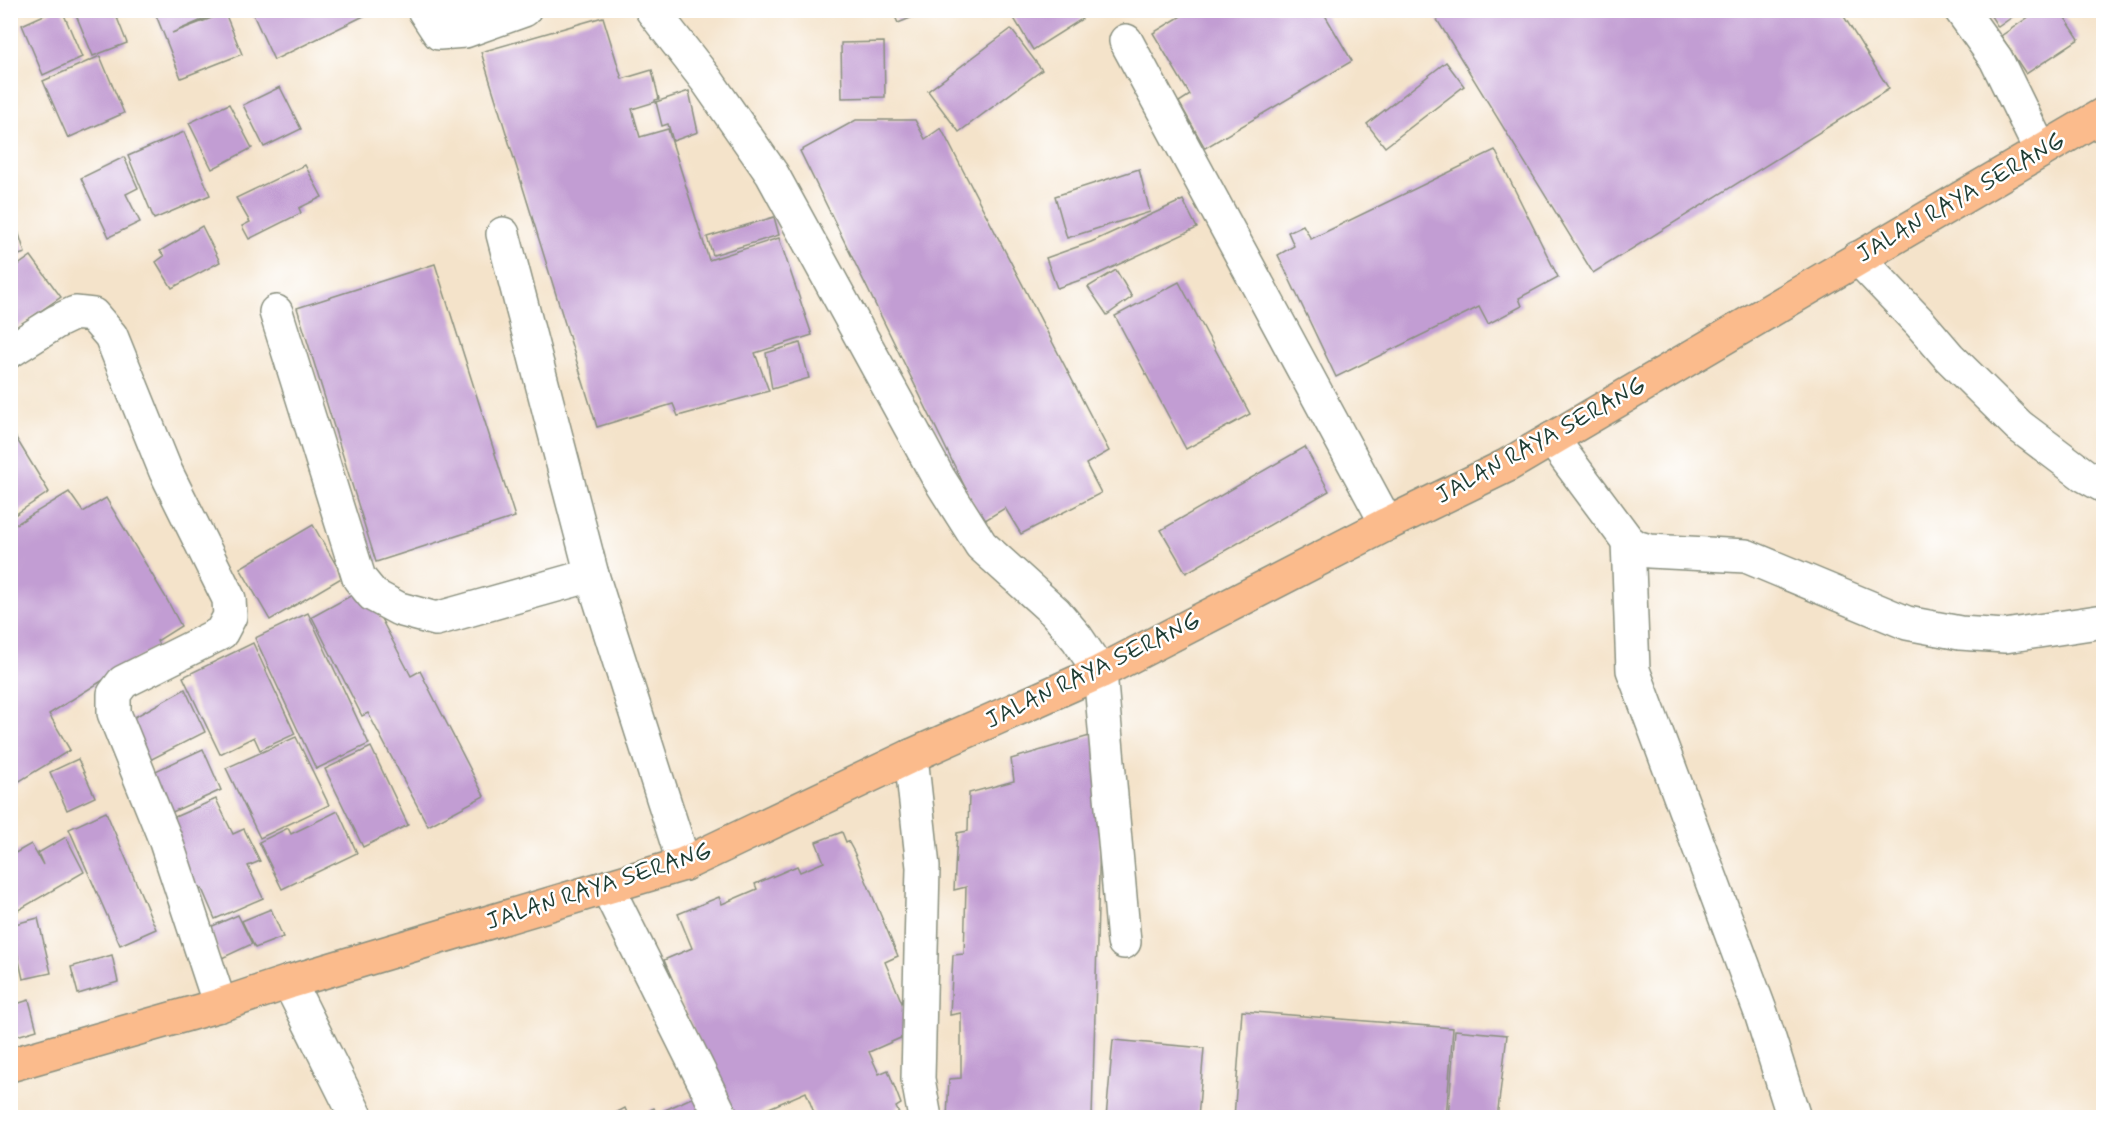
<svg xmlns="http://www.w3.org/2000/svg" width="2114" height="1128" font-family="Mynerve,sans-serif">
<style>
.building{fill:#c29dd3}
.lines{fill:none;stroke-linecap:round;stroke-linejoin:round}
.minor-casing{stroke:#8a907f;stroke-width:36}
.highway-casing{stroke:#8a907f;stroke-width:36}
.minor{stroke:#fff;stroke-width:33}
.highway{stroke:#fbbb8c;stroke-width:33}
.labels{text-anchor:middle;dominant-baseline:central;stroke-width:5;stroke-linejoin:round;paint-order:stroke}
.street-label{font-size:24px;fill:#1f3d34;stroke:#fff}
</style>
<rect width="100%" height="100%" fill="#fff"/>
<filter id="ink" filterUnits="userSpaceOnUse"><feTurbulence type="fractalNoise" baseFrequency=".0167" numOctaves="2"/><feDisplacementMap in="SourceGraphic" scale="12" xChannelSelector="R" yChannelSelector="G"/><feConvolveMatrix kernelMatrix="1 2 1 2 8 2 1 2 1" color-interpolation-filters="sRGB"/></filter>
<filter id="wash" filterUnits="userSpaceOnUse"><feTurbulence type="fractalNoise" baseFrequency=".008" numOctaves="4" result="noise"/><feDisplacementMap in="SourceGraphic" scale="24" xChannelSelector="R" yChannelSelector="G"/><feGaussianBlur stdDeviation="1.35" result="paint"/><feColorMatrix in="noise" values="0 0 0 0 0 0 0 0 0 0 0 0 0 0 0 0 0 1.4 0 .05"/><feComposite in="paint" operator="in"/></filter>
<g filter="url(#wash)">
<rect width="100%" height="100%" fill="#f4e3ca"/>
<g id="blocks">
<g class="building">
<path d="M55 10H62L82 57 43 75 22 25Z"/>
<path d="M74 10H114L127 43 93 56Z"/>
<path d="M154 10H225L172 33 225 13 242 54 181 78Z"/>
<path d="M251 10H376L274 60Z"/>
<path d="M892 10H928V11L898 23Z"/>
<path d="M1009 10H1077L1082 19 1033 50Z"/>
<path d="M1191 10H1322L1352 61 1205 148 1179 102 1190 95 1153 33Z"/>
<path d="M1431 10H1840L1889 89 1593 273Z"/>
<path d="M1987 10H2022L1998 27Z"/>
<path d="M2039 10H2060L2079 39 2026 74 2001 36Z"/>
<path d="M603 17 622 79 652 70 659 99 655 100V102L632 109 640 137 668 129 709 260 779 238 812 335 755 353 769 391 678 416 673 404 597 427 481 52Z"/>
<path d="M1011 29 1042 70 959 132 928 91Z"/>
<path d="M884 42 885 97 842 98 841 43Z"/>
<path d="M100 56 124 113 68 138 43 81Z"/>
<path d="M1446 62 1464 86 1385 147 1367 124Z"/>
<path d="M280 87 301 129 264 147 243 105Z"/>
<path d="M689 91 698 132 673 141 668 124 662 126 656 102Z"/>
<path d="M229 104 252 148 212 169 189 123Z"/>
<path d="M856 120H915L925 139 941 128 1109 451 1086 464 1101 493 1021 534 1005 508 982 522 800 151Z"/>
<path d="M184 132 210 195 154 219 128 156Z"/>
<path d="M1495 150 1558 277 1519 298 1522 306 1488 324 1479 307 1336 377 1278 255 1294 246 1288 232 1303 225 1311 239Z"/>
<path d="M124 157 138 188 126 194 140 222 109 237 81 178Z"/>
<path d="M305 165 322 197 299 208 301 213 249 239 242 226 250 222 236 198Z"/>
<path d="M1139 169 1150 212 1067 238 1055 196Z"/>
<path d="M1183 200 1197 228 1098 274 1057 288 1046 258 1091 242Z"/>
<path d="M10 206 25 253 10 258Z"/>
<path d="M774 217 779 235 713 255 707 237Z"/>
<path d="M202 226 220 262 172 288 156 262 164 256 160 251Z"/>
<path d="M31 256 61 297 10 332V271Z"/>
<path d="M435 264 515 517 376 562 297 308Z"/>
<path d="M1116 270 1132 297 1107 315 1088 287Z"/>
<path d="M1179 282 1250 414 1186 449 1115 316Z"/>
<path d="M800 343 809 378 772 389 766 353Z"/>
<path d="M10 428 49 492 10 518Z"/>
<path d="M1305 447 1329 491 1186 573 1161 530Z"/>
<path d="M69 492 83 512 106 498 165 596 181 626 157 641 159 645 49 714 70 750 10 787V528Z"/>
<path d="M313 525 343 577 270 620 240 568Z"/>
<path d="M365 588 411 676 420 671 484 796 428 826 368 713 362 716 312 617Z"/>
<path d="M308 613 369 744 316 769 255 638Z"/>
<path d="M253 643 295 734 260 750 254 737 220 754 183 677Z"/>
<path d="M185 689 205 732 144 763 122 724Z"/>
<path d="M1103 732 1092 1118H947L949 1079 961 1078V1013L950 1015 953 955 964 954 966 887 954 890 957 833 968 831 969 793 1014 781 1011 759Z"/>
<path d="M296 737 329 805 260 838 226 768Z"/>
<path d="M371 747 408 825 363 847 325 769Z"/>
<path d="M203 749 221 790 168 814 149 774Z"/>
<path d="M78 759 95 797 67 810 50 772Z"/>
<path d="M216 799 233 834 244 829 260 861 248 866 263 898 215 919 202 889 193 892 168 820Z"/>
<path d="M338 811 357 853 282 889 259 842 288 828 291 834Z"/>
<path d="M106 812 156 929 120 945 69 829Z"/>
<path d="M842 832 846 842 848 841 854 852 898 956 885 962 914 1032 869 1052 879 1074 888 1070 901 1104 896 1107 901 1118H816L806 1092 746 1118H731L664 960 692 948 678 914 719 897 722 904 757 889 755 884 797 866 800 872 824 862 816 842Z"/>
<path d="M66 837 84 872 10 915V856L31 844 43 865 38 853Z"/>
<path d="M271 909 283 937 255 948 242 921Z"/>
<path d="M238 915 252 944 222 958 208 928Z"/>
<path d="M38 918 51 973 23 979 11 925Z"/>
<path d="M112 955 118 982 78 994 71 967Z"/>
<path d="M29 1000 37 1030 10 1038V1006Z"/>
<path d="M1242 1011 1453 1028 1446 1118H1234Z"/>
<path d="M1455 1030 1507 1035 1497 1118H1448Z"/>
<path d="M1113 1040 1204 1048 1198 1118H1106Z"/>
<path d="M700 1094 711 1118H666L663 1111Z"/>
<path d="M625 1108 629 1118H606Z"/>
<path d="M654 1108 658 1118H635Z"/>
</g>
</g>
</g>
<g filter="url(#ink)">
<use href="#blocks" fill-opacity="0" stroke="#8a907f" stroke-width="1.5"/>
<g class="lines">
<defs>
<g id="minor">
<path d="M424 10 439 33 465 31 524 10"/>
<path d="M652 10 708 82 772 174 938 477 981 545 1055 612 1077 638 1100 672 1124 942"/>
<path d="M1961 10 1996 59 2041 151"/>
<path d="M1126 41 1387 524"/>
<path d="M503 234 592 575 684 864"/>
<path d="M1858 258 1919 322 1949 357 2019 426 2084 475 2104 486"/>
<path d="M276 312 359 578 373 595 399 609 436 619 592 575"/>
<path d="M10 351 56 322 75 313 93 315 111 336 166 472 229 599 230 616 221 633 123 682 114 694V713L165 839 220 1005"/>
<path d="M1552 439 1628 541 1636 547 1649 551 1746 556 1907 623 1960 633 2005 636 2104 621"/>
<path d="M1628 541 1633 670 1761 1013 1794 1118"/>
<path d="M911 756 923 867 918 1079 925 1118"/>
<path d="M607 887 722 1118"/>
<path d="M289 982 357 1118"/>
</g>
<path id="highway" d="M10 1065 220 1005 289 982 684 864 911 756 1100 672 1387 524 1506 466 2104 114"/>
</defs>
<use href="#minor" class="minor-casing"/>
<use href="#highway" class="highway-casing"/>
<use href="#minor" class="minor"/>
<use href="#highway" class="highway"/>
</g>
</g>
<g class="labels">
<g class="street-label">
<text transform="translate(1961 198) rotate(-30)">JALAN RAYA SERANG</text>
<text transform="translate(1541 441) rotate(-29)">JALAN RAYA SERANG</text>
<text transform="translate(1093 671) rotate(-26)">JALAN RAYA SERANG</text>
<text transform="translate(599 887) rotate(-18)">JALAN RAYA SERANG</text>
</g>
</g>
<rect width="2114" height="1128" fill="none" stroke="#fff" stroke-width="36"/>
</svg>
